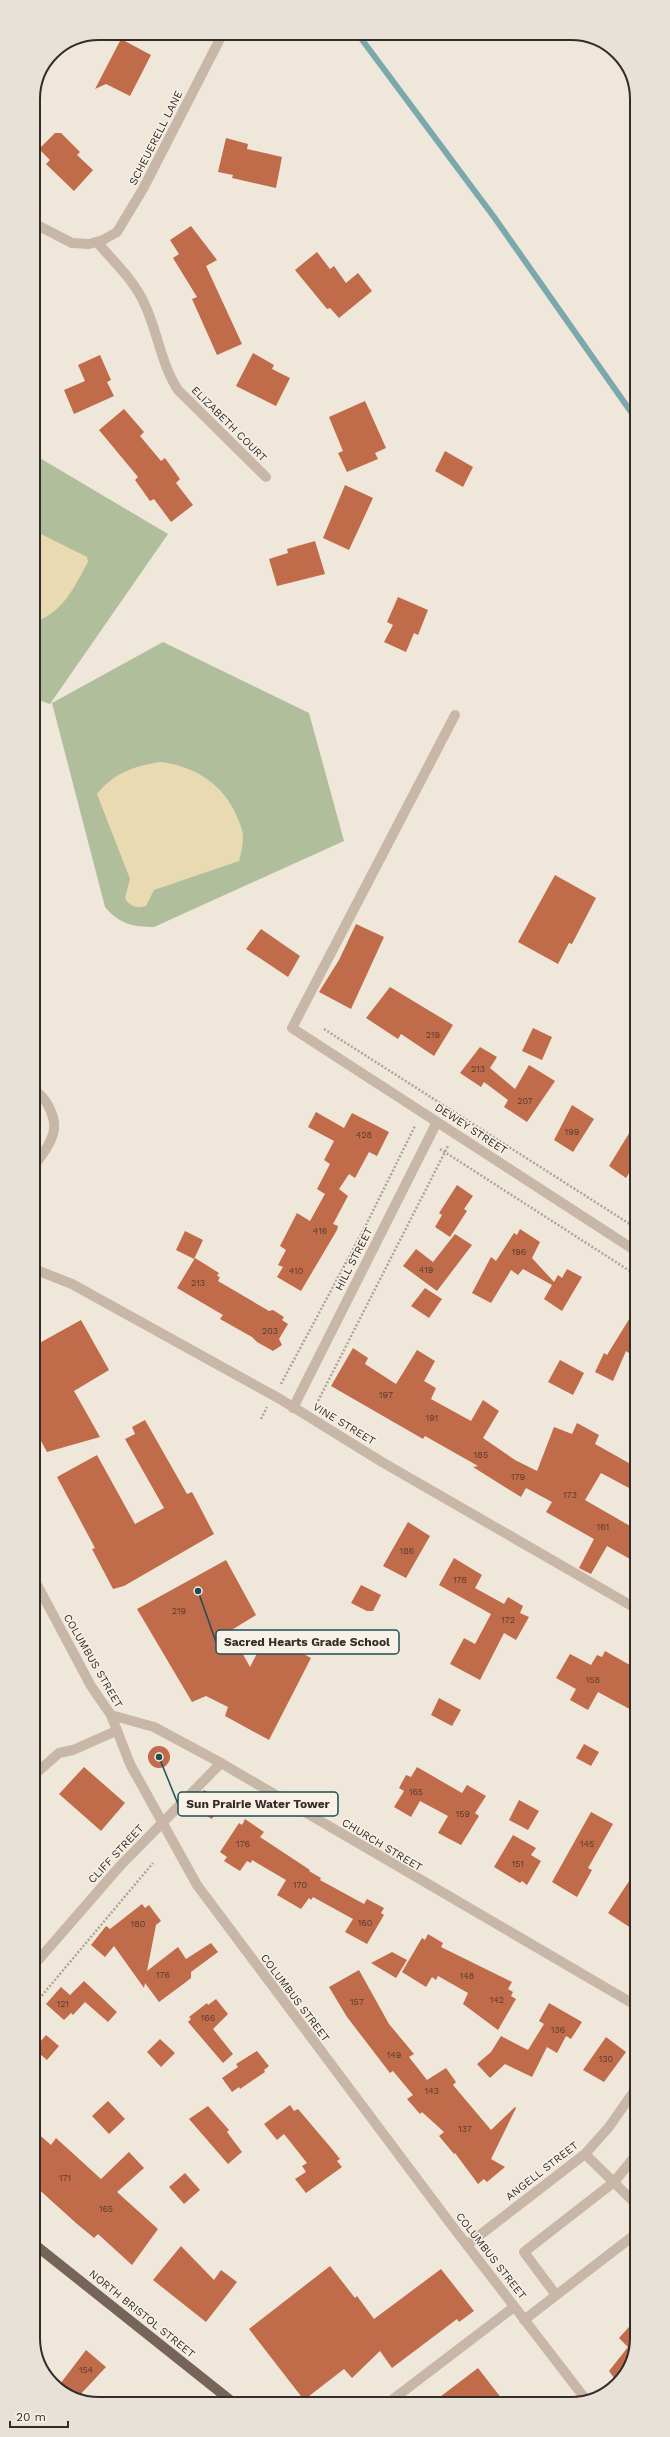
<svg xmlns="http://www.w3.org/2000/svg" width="670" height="2437" font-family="'Work Sans',sans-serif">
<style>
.green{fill:#b1be9b}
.sand{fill:#eadab2}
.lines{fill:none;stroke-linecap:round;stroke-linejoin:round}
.stream{stroke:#7ba8ac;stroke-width:6}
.building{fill:#c06b49}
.path{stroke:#b3a292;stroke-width:2.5;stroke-dasharray:2 2;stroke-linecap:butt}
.service{stroke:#c8b7a7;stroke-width:10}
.minor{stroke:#c8b7a7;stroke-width:10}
.primary{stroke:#766459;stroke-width:10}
.labels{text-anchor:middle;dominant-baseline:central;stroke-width:3;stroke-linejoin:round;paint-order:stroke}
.number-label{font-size:9px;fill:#583c30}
.street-label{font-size:11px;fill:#352c27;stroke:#f8f1e7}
.rim{fill:none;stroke:#352c27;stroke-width:2}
.leader{fill:none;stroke:#1f4e54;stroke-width:1.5}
.callout-dot{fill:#1f4e54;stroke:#f8f1e7;stroke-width:1.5}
.callout{fill:#f8f1e7;stroke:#1f4e54;stroke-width:1.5}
.callout-label{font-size:12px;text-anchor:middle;font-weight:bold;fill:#352c27}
</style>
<rect width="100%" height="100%" fill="#f0e7db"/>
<g class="green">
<path d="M33 454 168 534 50 704 33 698Z"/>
<path d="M163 642 309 713 344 841 154 927C133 927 119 924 105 907L52 703Z"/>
</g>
<g class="sand">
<path d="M33 530 87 557 88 562C74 587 63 614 33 622Z"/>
<path d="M160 762C195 766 225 785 238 819 240 824 243 831 243 836 243 845 241 853 239 861L154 890 146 906C137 909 129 906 125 898L130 879 97 794C114 773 134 766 160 762Z"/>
</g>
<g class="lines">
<path class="stream" d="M357 33 494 217 636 419"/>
</g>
<g class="building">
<path d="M121 39 151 55 130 96 106 84 95 89Z"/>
<path d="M55 133H61L80 152 77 155 93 170 74 191 46 164 50 160 39 149Z"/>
<path d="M226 138 248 144 247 149 282 157 276 188 232 178 233 175 218 172Z"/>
<path d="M191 226 217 260 206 266 242 344 217 355 192 299 197 297 173 258 179 254 170 240Z"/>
<path d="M317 252 330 269 334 266 346 283 358 273 372 291 339 318 330 308 327 309 295 270Z"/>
<path d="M253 353 274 365 272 369 290 378 276 406 236 386Z"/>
<path d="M100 355 111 380 107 382 114 396 74 414 64 390 85 381 78 365Z"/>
<path d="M365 401 386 448 375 453 378 459 347 472 338 453 343 451 329 417Z"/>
<path d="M124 409 144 432 140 436 161 461 165 458 180 479 176 483 193 505 171 522 154 499 150 501 135 480 138 477 99 430Z"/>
<path d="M445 451 473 467 463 487 435 471Z"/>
<path d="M345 485 373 498 349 550 323 538Z"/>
<path d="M315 541 325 574 277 586 269 559 288 553 287 549Z"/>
<path d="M398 597 428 610 418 635 414 633 406 652 384 642 393 625 387 622Z"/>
<path d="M555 875 596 898 572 944 569 943 558 964 518 942Z"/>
<path d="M356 924 384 937 351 1009 319 992 339 960Z"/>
<path d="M261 929 300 956 288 977 246 949Z"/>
<path d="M390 987 453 1025 434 1056 401 1034 398 1039 366 1018Z"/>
<path d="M533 1028 552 1037 542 1060 522 1051Z"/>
<path d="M480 1047 497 1057 490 1068 515 1089 529 1065 555 1081 527 1122 504 1107 508 1100 484 1082 481 1087 460 1073Z"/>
<path d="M572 1105 594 1119 573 1152 554 1140Z"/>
<path d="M316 1112 344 1128 352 1113 389 1132 377 1156 369 1152 355 1178 349 1174 339 1189 348 1196 333 1224 338 1226 337 1230 301 1291 277 1277 283 1267 278 1265 286 1250 280 1246 297 1213 310 1221 325 1194 317 1189 330 1164 324 1160 334 1141 308 1127Z"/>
<path d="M636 1122V1162L626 1178 609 1166Z"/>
<path d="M457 1185 473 1196 464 1209 467 1211 450 1237 435 1227 442 1215 439 1213Z"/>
<path d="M520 1229 540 1242 532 1258 554 1282 558 1275 562 1278 567 1269 582 1277 562 1311 544 1299 552 1285 523 1269 518 1275 511 1270 491 1303 472 1293 491 1257 496 1261 514 1233 517 1235Z"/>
<path d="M185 1231 203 1240 194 1259 176 1250Z"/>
<path d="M455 1234 472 1245 437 1291 403 1266 416 1249 433 1262Z"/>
<path d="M195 1258 219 1273 217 1276 220 1277 218 1281 269 1311 273 1310 284 1317 282 1320 288 1324 279 1339 282 1345 273 1351 257 1342 252 1337 220 1319 223 1315 177 1288Z"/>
<path d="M425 1288 442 1299 429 1318 411 1306Z"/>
<path d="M636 1308V1358L626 1351 613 1381 595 1372 604 1353 607 1355Z"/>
<path d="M81 1320 109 1370 74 1391 100 1437 47 1452 34 1428V1346Z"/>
<path d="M353 1348 368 1358 365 1364 396 1384 417 1350 435 1361 424 1381 436 1388 431 1399 471 1421 483 1400 499 1411 483 1438 515 1460 537 1471 554 1427 572 1434 577 1423 599 1435 595 1444 636 1467V1475L629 1488 601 1473 585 1500 637 1530V1563L607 1546 591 1574 579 1568 594 1539 546 1512 552 1502 526 1488 521 1497 473 1467 478 1466 425 1436 423 1439 331 1386Z"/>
<path d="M560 1360 584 1373 573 1395 548 1382Z"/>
<path d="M145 1420 187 1494 192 1492 214 1534 124 1586 113 1589 92 1549 95 1548 57 1477 97 1455 135 1524 164 1508 125 1439 135 1434 132 1427Z"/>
<path d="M408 1522 430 1536 406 1578 383 1566Z"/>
<path d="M454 1558 482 1575 475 1588 504 1604 508 1597 523 1606 520 1613 529 1617 516 1640 504 1633 480 1680 450 1664 464 1638 475 1644 491 1614 439 1585Z"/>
<path d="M226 1560 256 1615 230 1631 250 1667 267 1634 311 1658 269 1740 225 1716 228 1707 206 1696 192 1702 137 1609Z"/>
<path d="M361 1585 381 1595 373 1611H367L351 1603Z"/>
<path d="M605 1651 637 1669V1713L598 1692 588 1710 570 1700 576 1689 556 1678 570 1654 591 1665 597 1655 602 1657Z"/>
<path d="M439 1698 461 1710 452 1726 431 1715Z"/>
<path d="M584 1744 599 1752 591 1766 576 1758Z"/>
<circle cx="159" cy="1757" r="11"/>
<path d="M84 1767 125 1803 101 1831 59 1794Z"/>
<path d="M417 1767 462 1793 467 1785 486 1796 475 1813 479 1816 461 1845 438 1833 448 1816 420 1801 411 1817 394 1807 404 1791 399 1788 406 1775 411 1777Z"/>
<path d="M204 1790 222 1801 212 1819 192 1807Z"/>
<path d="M519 1800 539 1811 528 1830 509 1820Z"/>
<path d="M591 1812 613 1824 588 1868 592 1870 577 1897 552 1882Z"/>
<path d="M245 1819 264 1832 260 1837 310 1870 309 1871 321 1878 320 1880 364 1904 367 1899 384 1908 381 1913 384 1915 367 1944 345 1932 353 1919 313 1897 311 1900 309 1898 301 1909 277 1895 286 1880 252 1860 251 1863 247 1861 240 1871 224 1861 227 1857 220 1852 239 1823 242 1825Z"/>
<path d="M513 1835 536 1848 531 1855 541 1861 527 1885 522 1881 520 1883 494 1867Z"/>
<path d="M637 1869V1932L608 1913Z"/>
<path d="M142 1904 145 1908 149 1905 161 1921 156 1925 147 1971 178 1947 186 1959 211 1943 218 1952 191 1972V1978L186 1982 159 2002 145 1983 144 1988 114 1946 105 1957 91 1945 106 1926 110 1929Z"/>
<path d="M428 1934 443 1943 441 1947 512 1982 508 1989 513 1992 511 1996 516 1999 498 2030 463 2004 468 1993 438 1976 436 1980 432 1977 426 1987 402 1972 422 1938 425 1940Z"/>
<path d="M392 1952 407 1960 396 1978 371 1963Z"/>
<path d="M359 1970 389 2024 414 2054 409 2057 427 2080 446 2068 456 2082 453 2085 491 2130 515 2107 516 2108 491 2159 505 2167 487 2182 484 2179 478 2184 455 2153 454 2154 439 2136 444 2132 422 2112 420 2114 407 2099 413 2095 393 2071 390 2073 347 2017 329 1987Z"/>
<path d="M84 1981 117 2012 108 2022 85 2002 73 2015 71 2013 64 2020 46 2004 61 1987 70 1995Z"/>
<path d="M216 1999 228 2014 213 2029 233 2054 223 2063 188 2022 191 2019 189 2017 207 2003 208 2005Z"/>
<path d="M549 2003 582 2022 571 2039 566 2036 557 2053 547 2047 532 2077 505 2064 490 2078 477 2064 491 2052 501 2036 528 2050 544 2024 539 2021Z"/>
<path d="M46 2035 59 2046 47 2060 34 2049Z"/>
<path d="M606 2037 626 2052 604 2082 583 2070Z"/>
<path d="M160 2039 175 2053 161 2067 147 2052Z"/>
<path d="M257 2051 269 2066 264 2070 265 2072 240 2089 239 2087 232 2092 222 2078 238 2067 236 2064Z"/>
<path d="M108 2101 125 2119 109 2134 92 2116Z"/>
<path d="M290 2105 294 2111 298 2109 332 2149 340 2159 337 2161 342 2167 306 2193 295 2179 306 2172 302 2166 307 2163 284 2134 277 2140 264 2124Z"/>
<path d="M208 2106 229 2130 227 2132 242 2152 228 2164 189 2119Z"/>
<path d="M34 2130 51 2145 56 2138 101 2179 129 2152 144 2168 117 2192 158 2229 132 2265 98 2234 94 2238 76 2223 34 2185Z"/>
<path d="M185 2173 200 2190 184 2204 169 2187Z"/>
<path d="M181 2246 214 2280 221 2270 237 2282 206 2322 153 2280Z"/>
<path d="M330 2266 355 2298 357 2296 374 2319 441 2269 474 2311 459 2322 457 2319 392 2368 380 2351 352 2378 344 2369 304 2400 249 2329Z"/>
<path d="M637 2318V2338L623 2378 617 2382 609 2371 628 2347 619 2338Z"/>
<path d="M86 2350 106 2367 78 2397 57 2388Z"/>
<path d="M478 2368 505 2403H432Z"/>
</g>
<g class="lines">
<g class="path">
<path d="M324 1029 636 1228"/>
<path d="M440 1149 636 1275"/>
<path d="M281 1384 365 1227 415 1126"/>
<path d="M318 1401 448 1146"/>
<path d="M261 1419 267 1407"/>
<path d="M34 2005 153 1863"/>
</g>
<g class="service">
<path d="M34 1090C46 1097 58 1119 53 1134 50 1146 41 1156 34 1166"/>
<path d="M34 1775 59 1753 73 1750 116 1731"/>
<path d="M585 2154 637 2205"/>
<path d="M556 2295 524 2252 614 2182 637 2154"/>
<path d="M524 2320 637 2233"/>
</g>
<g class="minor">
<path d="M33 223 72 243 89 244 103 240 117 232 143 189 223 33"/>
<path d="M97 242C114 262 135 281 145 305 158 333 161 364 178 390L266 477"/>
<path d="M455 715 292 1028 636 1251"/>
<path d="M34 1269 72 1284 280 1399 382 1462 637 1609"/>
<path d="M293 1408 437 1122"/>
<path d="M34 1579 91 1686 111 1715 130 1764 197 1885 450 2223 587 2401"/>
<path d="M111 1715 154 1727 221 1763 637 2006"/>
<path d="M34 1965 120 1866 221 1763"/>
<path d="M467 2245 585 2154 609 2127 637 2087"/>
<path d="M388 2403 514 2307"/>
</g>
<path class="primary" d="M34 2244 235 2404"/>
</g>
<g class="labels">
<g class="number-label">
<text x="433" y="1035">219</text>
<text x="478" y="1069">213</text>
<text x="525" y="1101">207</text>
<text x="572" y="1132">199</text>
<text x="364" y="1135">428</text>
<text x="320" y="1231">416</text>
<text x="519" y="1252">196</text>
<text x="426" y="1270">419</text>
<text x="296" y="1271">410</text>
<text x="198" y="1283">213</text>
<text x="270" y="1331">203</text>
<text x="386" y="1395">197</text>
<text x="432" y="1418">191</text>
<text x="481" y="1455">185</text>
<text x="518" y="1477">179</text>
<text x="570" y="1495">173</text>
<text x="603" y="1527">161</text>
<text x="407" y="1551">186</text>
<text x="460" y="1580">178</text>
<text x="179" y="1611">219</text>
<text x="508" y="1620">172</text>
<text x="593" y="1680">158</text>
<text x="416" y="1792">165</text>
<text x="463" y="1814">159</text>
<text x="243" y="1844">176</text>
<text x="587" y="1844">145</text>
<text x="518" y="1864">151</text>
<text x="300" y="1885">170</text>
<text x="365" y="1923">160</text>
<text x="138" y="1924">180</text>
<text x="163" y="1975">176</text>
<text x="467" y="1976">148</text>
<text x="497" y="2000">142</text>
<text x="357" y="2002">157</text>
<text x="63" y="2004">121</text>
<text x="208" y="2018">166</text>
<text x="558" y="2030">136</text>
<text x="394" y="2055">149</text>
<text x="606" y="2059">130</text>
<text x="432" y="2091">143</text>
<text x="465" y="2129">137</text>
<text x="65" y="2178">171</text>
<text x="106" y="2209">165</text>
<text x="86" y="2370">154</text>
</g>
<g class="street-label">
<text transform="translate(156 138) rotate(-63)">SCHEUERELL LANE</text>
<text transform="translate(229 424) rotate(45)">ELIZABETH COURT</text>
<text transform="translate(471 1129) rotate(33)">DEWEY STREET</text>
<text transform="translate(354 1259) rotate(-63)">HILL STREET</text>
<text transform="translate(344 1424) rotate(31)">VINE STREET</text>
<text transform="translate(93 1661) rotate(60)">COLUMBUS STREET</text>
<text transform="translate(382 1845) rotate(31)">CHURCH STREET</text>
<text transform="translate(116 1854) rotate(-47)">CLIFF STREET</text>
<text transform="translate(295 1998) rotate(53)">COLUMBUS STREET</text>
<text transform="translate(542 2171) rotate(-38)">ANGELL STREET</text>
<text transform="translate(491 2256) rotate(52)">COLUMBUS STREET</text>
<text transform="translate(142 2314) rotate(39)">NORTH BRISTOL STREET</text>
</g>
</g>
<path d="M0 0H670V2437H0ZM99 40H571A59 59 0 0 1 630 99V2338A59 59 0 0 1 571 2397H99A59 59 0 0 1 40 2338V99A59 59 0 0 1 99 40Z" fill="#e8e1d8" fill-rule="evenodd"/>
<path class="rim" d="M99 40H571A59 59 0 0 1 630 99V2338A59 59 0 0 1 571 2397H99A59 59 0 0 1 40 2338V99A59 59 0 0 1 99 40Z"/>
<path class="leader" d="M198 1591L216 1642M159 1757L178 1804"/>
<g class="callout-dot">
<circle cx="198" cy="1591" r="4"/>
<circle cx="159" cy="1757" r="4"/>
</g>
<g class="callout">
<rect x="216" y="1630" width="183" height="24" rx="4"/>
<rect x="178" y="1792" width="160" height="24" rx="4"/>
</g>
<g class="callout-label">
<text x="307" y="1646">Sacred Hearts Grade School</text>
<text x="258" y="1808">Sun Prairie Water Tower</text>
</g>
<path d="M10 2421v6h58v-6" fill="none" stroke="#352c27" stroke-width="2"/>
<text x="16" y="2421" font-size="12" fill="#352c27" stroke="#f8f1e7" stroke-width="3" paint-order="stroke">20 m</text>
</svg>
